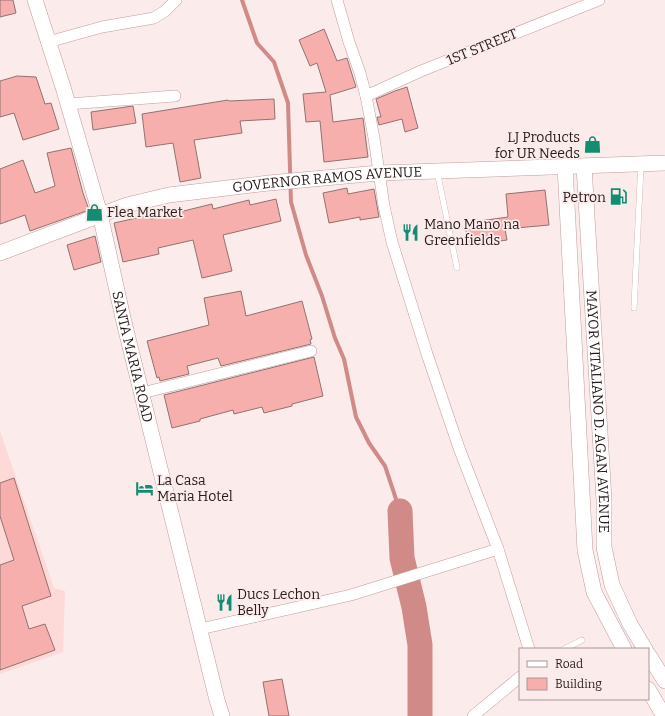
<svg xmlns="http://www.w3.org/2000/svg" width="665" height="716" font-family="Bitter,serif">
<style>
.built{fill:#fdd9d7}
.lines{fill:none;stroke-linecap:round;stroke-linejoin:round}
.stream{stroke:#d08b89;stroke-width:4}
.river{stroke:#d08b89;stroke-width:25}
.building{fill:#f7afad;stroke:#917270}
.lane-casing{stroke:#bf9d9c;stroke-width:6}
.street-casing{stroke:#bf9d9c;stroke-width:12}
.secondary-casing{stroke:#bf9d9c;stroke-width:16}
.lane{stroke:#fff;stroke-width:5.5}
.street{stroke:#fff;stroke-width:11}
.secondary{stroke:#fff;stroke-width:15}
.labels{text-anchor:middle;dominant-baseline:central;stroke-width:3.5;stroke-linejoin:round;paint-order:stroke}
.street-label{font-size:14px;fill:#281b1b;stroke:#fbeceb}
.poi-label{font-size:14px;fill:#281b1b;stroke:#fbeceb;text-anchor:start}
</style>
<rect width="100%" height="100%" fill="#fbeceb"/>
<path class="built" d="M0 431 54 588 65 591 63 652 0 674Z"/>
<g class="lines">
<path class="stream" d="M242 0 257 43 274 62 288 103 291 202 306 255 322 296 335 338 344 359 356 417 369 443 385 466 400 511"/>
<path class="river" d="M400 511 402 558 414 607 420 645V716"/>
</g>
<g class="building">
<path d="M0 0H13L16 13 0 17Z"/>
<path d="M324 29 337 61 347 58 356 87 330 95 333 122 363 118 368 157 324 162 320 121 306 122 303 94 326 92 317 63 310 66 299 40Z"/>
<path d="M17 76 36 77 45 104 51 103 59 129 23 140 14 113 0 117V81Z"/>
<path d="M407 87 418 128 405 132 402 119 379 125 377 117H381L376 99 395 91Z"/>
<path d="M274 99 275 119 240 121 242 133 194 140 201 178 180 182 173 143 146 147 142 114 228 100 229 101Z"/>
<path d="M133 106 136 123 93 130 91 112Z"/>
<path d="M71 148 83 193 89 210 30 231 25 215 0 224V169L23 160 35 193 55 186 47 153Z"/>
<path d="M347 188 348 194 374 189 379 217 360 220V217L329 223 323 193Z"/>
<path d="M545 190 549 225 505 229 507 240 468 246 465 223 508 217 506 194Z"/>
<path d="M276 199 281 221 223 235 232 271 202 278 193 240 158 248 159 254 123 262 114 223 150 215 151 219 212 204 213 209 249 200 250 205Z"/>
<path d="M95 236 101 262 74 270 67 245Z"/>
<path d="M241 291 246 316 302 301 312 339 310 340 311 344 221 366 218 358 187 366 189 374 160 381 159 377 157 378 147 341 209 325 204 298Z"/>
<path d="M314 357 323 396 292 404V406L264 413 262 407 234 414 233 410 200 419V421L172 428 164 395Z"/>
<path d="M14 478 51 596 22 606 29 629 45 624 55 650 0 670V565L14 560 0 516V483Z"/>
<path d="M282 679 289 716H269L263 682Z"/>
</g>
<g class="lines">
<defs>
<g id="lane">
<path d="M437 171 457 268"/>
<path d="M634 308 641 164"/>
<path d="M564 649 582 640"/>
</g>
<g id="street">
<path d="M337 0 349 42 360 73 366 96 374 138 384 206 392 242 427 354 459 448 498 549 529 649"/>
<path d="M48 42 102 27 154 18 165 11 176 0"/>
<path d="M366 96 421 71 599 0"/>
<path d="M68 104 175 96"/>
<path d="M142 393 311 351"/>
<path d="M200 629 351 595 498 549"/>
<path d="M473 716 520 677"/>
</g>
<g id="secondary">
<path id="s1" d="M35 0 63 87 100 214 123 318 217 700 222 716"/>
<path d="M565 166 585 550 594 592 624 649"/>
<path id="s2" d="M584 166 604 500V547L612 585 630 624 645 649"/>
<path id="s3" d="M0 253 127 205 169 195 269 183 379 173 665 163"/>
<path d="M648 654 665 681"/>
<path d="M648 689 664 716"/>
</g>
</defs>
<use href="#lane" class="lane-casing"/>
<use href="#street" class="street-casing"/>
<use href="#secondary" class="secondary-casing"/>
<use href="#lane" class="lane"/>
<use href="#street" class="street"/>
<use href="#secondary" class="secondary"/>
</g>
<defs>
<symbol id="shop-bare" viewBox="-9 -9 18 18"><path d="M-5-2.5h2.3a2.7 3.5 0 0 1 5.4 0H5L5.5 6h-11ZM-1.5-2.5h3a1.5 2.3 0 0 0-3 0Z" fill="#138d71" stroke="#fbeceb" stroke-width="2.5" paint-order="stroke"/></symbol>
<symbol id="fuel-bare" viewBox="-9 -9 18 18"><path d="M-5.5-6h7V0h2V4h1.3V-2.5L3-4.5l.8-.8L6-3V5H2.5V1h-1V6h-7ZM-4.2-4.7v3.2H.2V-4.7Z" fill="#138d71" stroke="#fbeceb" stroke-width="2.5" paint-order="stroke"/></symbol>
<symbol id="restaurant-bare" viewBox="-9 -9 18 18"><path d="M-5-6h1v4h1v-4h1v4h1v-4h1v5L-1.5 .5V6h-2V.5L-5-1ZM5-6V6H3V1.5H1.5Q1.5-4 5-6Z" fill="#138d71" stroke="#fbeceb" stroke-width="2.5" paint-order="stroke"/></symbol>
<symbol id="hotel-bare" viewBox="-9 -9 18 18"><path d="M-6-4.5h1.5V1H6V5H4.5V3h-9V5H-6ZM-4 0a1.8 1.8 0 1 1 3.6 0ZM.5 0V-2.5h3Q6-2.5 6 0Z" fill="#138d71" stroke="#fbeceb" stroke-width="2.5" paint-order="stroke"/></symbol>
</defs>
<g fill-rule="evenodd">
<use href="#shop-bare" x="580" y="132" width="25" height="25"/>
<use href="#fuel-bare" x="606" y="184" width="25" height="25"/>
<use href="#shop-bare" x="82" y="200" width="25" height="25"/>
<use href="#restaurant-bare" x="398" y="220" width="25" height="25"/>
<use href="#hotel-bare" x="132" y="476" width="25" height="25"/>
<use href="#restaurant-bare" x="212" y="590" width="25" height="25"/>
</g>
<g class="labels">
<g class="street-label">
<text transform="translate(482 47) rotate(-22)">1ST STREET</text>
<text stroke="none"><textPath href="#s3" startOffset="338">GOVERNOR RAMOS AVENUE</textPath></text>
<text stroke="none"><textPath href="#s1" startOffset="370">SANTA MARIA ROAD</textPath></text>
<text stroke="none"><textPath href="#s2" startOffset="246">MAYOR VITALIANO D. AGAN AVENUE</textPath></text>
</g>
<g class="poi-label">
<text x="580" y="137" text-anchor="end">LJ Products<tspan x="580" dy="16">for UR Needs</tspan></text>
<text x="606" y="197" text-anchor="end">Petron</text>
<text x="107" y="212">Flea Market</text>
<text x="424" y="224">Mano Mano na<tspan x="424" dy="16">Greenfields</tspan></text>
<text x="157" y="480">La Casa<tspan x="157" dy="16">Maria Hotel</tspan></text>
<text x="237" y="594">Ducs Lechon<tspan x="237" dy="16">Belly</tspan></text>
</g>
</g>
<rect x="519" y="648" width="130" height="52" fill="#fbeceb" stroke="#a79898"/>
<rect x="527" y="661" width="20" height="6" fill="#ffffff" stroke="#a79898"/>
<text x="555" y="668" font-size="12" fill="#281b1b">Road</text>
<rect x="527" y="678" width="20" height="12" fill="#f7afad" stroke="#a79898"/>
<text x="555" y="688" font-size="12" fill="#281b1b">Building</text>
</svg>
